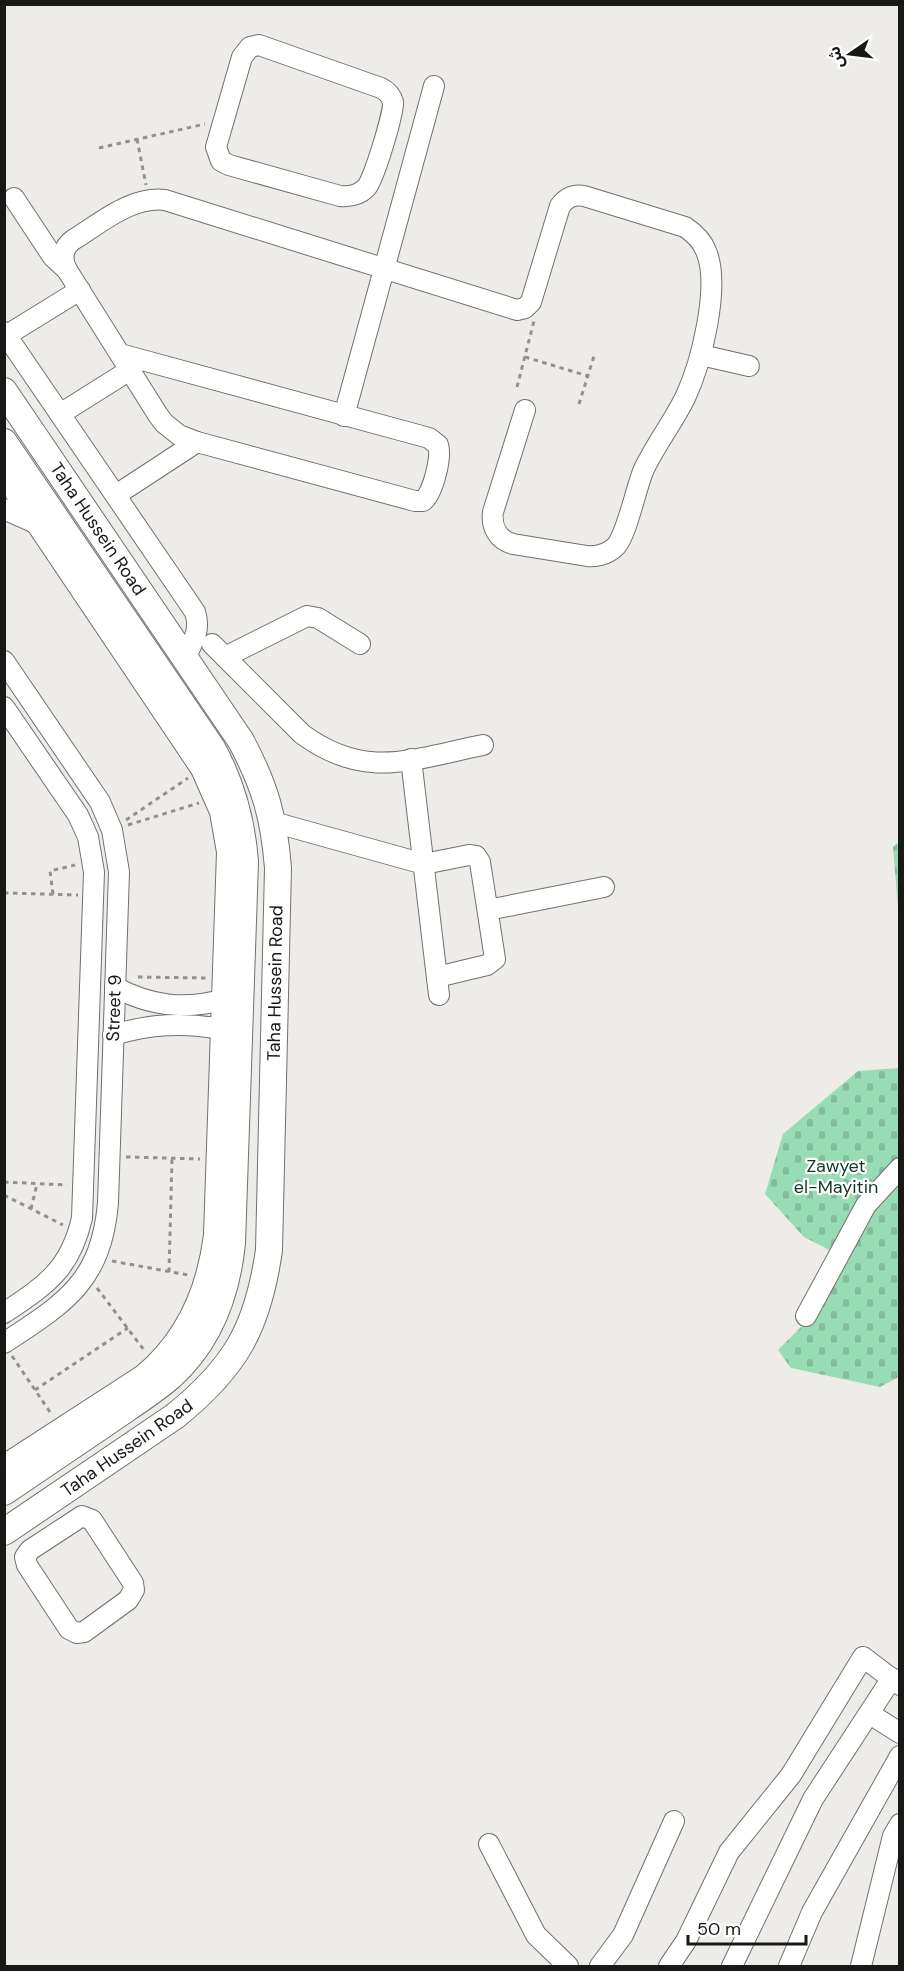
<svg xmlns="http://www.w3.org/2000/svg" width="904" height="1971" font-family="'DM Sans','Noto Sans Arabic',sans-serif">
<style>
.cemetery{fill:url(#cemetery-stones)}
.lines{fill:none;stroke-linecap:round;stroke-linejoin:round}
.minor-casing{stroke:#71706d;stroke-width:22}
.major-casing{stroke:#71706d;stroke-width:28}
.path{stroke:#93918e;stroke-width:3;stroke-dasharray:4.5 4.5;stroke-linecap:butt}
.minor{stroke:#fff;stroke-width:20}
.major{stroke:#fff;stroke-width:26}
.labels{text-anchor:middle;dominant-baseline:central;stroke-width:4.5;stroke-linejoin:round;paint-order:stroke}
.street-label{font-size:18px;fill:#181816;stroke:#fff}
.park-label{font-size:18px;fill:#0f3824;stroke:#fff}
</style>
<defs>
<pattern id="cemetery-stones" width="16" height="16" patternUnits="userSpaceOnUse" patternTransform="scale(1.5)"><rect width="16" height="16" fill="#98dcb5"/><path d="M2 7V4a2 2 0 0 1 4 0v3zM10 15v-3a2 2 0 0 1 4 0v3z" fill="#82bc9b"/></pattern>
</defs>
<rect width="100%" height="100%" fill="#eeece8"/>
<g class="cemetery">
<path d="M899 842V910L898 908 893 847Z"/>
<path d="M899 1068V1377L880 1387 791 1368 778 1350 806 1322 837 1254 804 1237 765 1194 783 1134 858 1071Z"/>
</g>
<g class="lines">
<defs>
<g id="minor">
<path d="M259 45 381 88C387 91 391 95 393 102 394 112 374 180 366 188 359 195 350 197 340 196L229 165 221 161 216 147 242 57 250 47Z"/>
<path d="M14 198 53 257 67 270"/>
<path d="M4 332 195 612C201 630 193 642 185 658"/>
<path d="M7 335 80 290"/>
<path d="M120 354 429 438 438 445C442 457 433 493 423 501H415L197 442 179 435 164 423 158 415 67 270C61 259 62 248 73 240 101 223 131 196 165 200L517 310 525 308 531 302 560 206C566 198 573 194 584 196L685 227C694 233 702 240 706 251 721 286 701 364 685 398 673 422 656 444 644 469 636 487 627 534 616 546 608 554 598 557 587 556L513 544C498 540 491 527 493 512L525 410"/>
<path d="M701 355 749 366"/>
<path d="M60 414 130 370"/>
<path d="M344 416 434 86"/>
<path d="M4 476 201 769 220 812 227 852 214 1235C207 1291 186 1339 143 1375L4 1465"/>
<path d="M116 495 197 442"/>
<path d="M4 509 35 523"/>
<path d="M212 644 302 734C366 781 412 759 483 745"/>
<path d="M225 657 307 616 318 618 360 644"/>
<path d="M4 661 100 802 112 830 119 872 108 1203C101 1282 65 1303 4 1343"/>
<path d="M4 707 78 815 88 837 94 872 82 1218C70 1270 46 1285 4 1313"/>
<path d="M411 759 439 995"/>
<path d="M273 822 424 864 469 855 476 856 480 862 495 959 487 965 437 977"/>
<path d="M488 910 604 887"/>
<path d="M115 987C150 1006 184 1010 222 1000"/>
<path d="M113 1035C150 1024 183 1022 221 1029"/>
<path d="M806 1316 866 1205 900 1168"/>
<path d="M82 1516 92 1520 133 1583 134 1590 128 1600 84 1632 77 1633 69 1629 27 1565 25 1557 30 1550Z"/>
<path d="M870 1714 900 1733"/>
<path d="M489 1844 536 1935 568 1966"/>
<path d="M600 1966 623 1935 674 1821"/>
<path d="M669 1966 686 1941 729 1852 791 1775 863 1657 900 1685"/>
<path d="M732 1966 813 1799 892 1678"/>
<path d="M789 1966 812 1912 900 1756"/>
<path d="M861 1966 893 1836 900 1824"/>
</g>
<g id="major">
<path d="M4 391 241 741C265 786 274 817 278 868L269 1250C258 1327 236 1367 175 1416L4 1532"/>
<path d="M4 442 212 748C232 784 242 821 245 862L232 1243C227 1293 209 1342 170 1377 149 1395 125 1409 103 1425 70 1447 37 1470 4 1492"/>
</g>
</defs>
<use href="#minor" class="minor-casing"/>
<use href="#major" class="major-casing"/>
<g class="path">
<path d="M137 139 146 185"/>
<path d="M99 148 205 124"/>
<path d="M525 357 588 376"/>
<path d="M517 387 534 321"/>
<path d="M579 404 595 353"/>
<path d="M126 820 188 778"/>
<path d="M128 825 199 803"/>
<path d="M4 893 78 895"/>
<path d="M53 894 50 871 75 865"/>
<path d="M138 977 206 978"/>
<path d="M126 1157 200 1159"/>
<path d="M4 1182 67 1185"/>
<path d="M4 1195 63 1225"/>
<path d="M31 1209 37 1184"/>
<path d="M112 1261 188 1275"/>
<path d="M169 1272 172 1159"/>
<path d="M97 1288 144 1350"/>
<path d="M12 1356 52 1415"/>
<path d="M35 1390 128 1328"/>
</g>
<use href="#minor" class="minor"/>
<use href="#major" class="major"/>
</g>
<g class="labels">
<g class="street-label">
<text transform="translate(98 529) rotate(56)">Taha Hussein Road</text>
<text transform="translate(275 983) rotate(-89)">Taha Hussein Road</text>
<text transform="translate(114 1008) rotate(-88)">Street 9</text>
<text transform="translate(127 1448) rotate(-35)">Taha Hussein Road</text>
</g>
<g class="park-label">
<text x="836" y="1166">Zawyet<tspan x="836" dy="21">el-Mayitin</tspan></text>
</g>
</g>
<rect width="904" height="1971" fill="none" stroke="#181816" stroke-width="12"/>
<g transform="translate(850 54) rotate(256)" stroke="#ffffff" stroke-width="4.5" paint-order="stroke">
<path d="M0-4.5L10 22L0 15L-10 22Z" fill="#181816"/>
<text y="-9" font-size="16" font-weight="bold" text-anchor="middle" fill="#181816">ش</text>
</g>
<path d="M688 1935v9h118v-9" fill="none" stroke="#181816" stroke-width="3"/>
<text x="697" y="1935" font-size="18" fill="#181816" stroke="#ffffff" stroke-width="4.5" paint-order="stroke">50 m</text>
</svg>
